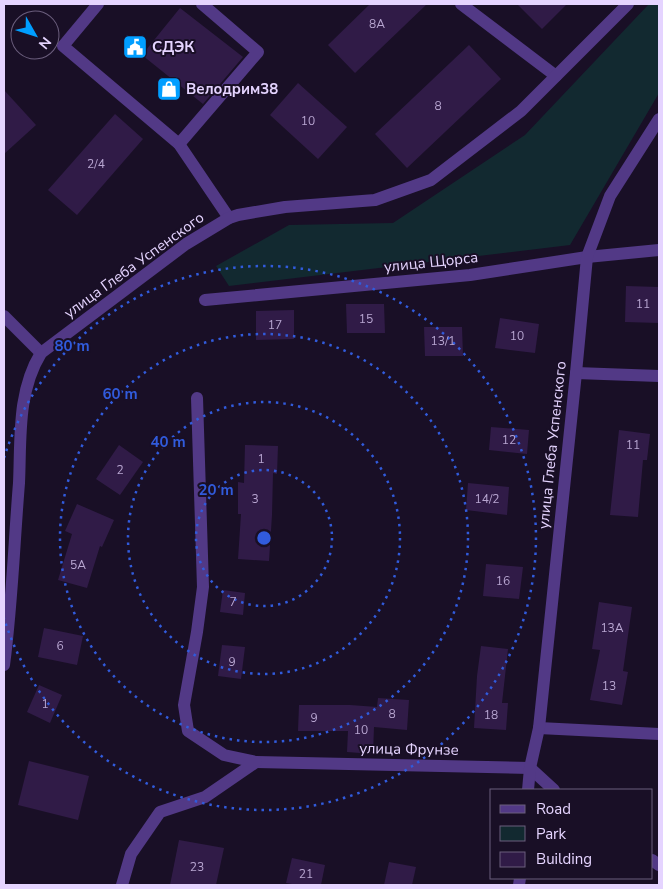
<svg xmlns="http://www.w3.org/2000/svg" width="663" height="889" font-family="'Nunito Sans',sans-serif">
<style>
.green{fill:#122930}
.building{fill:#301b47}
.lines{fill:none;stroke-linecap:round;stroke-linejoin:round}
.minor{stroke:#523986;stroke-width:12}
.ring{fill:none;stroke:#315bdc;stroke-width:2.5;stroke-dasharray:2.5 5}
.labels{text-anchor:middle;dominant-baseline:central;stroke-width:4;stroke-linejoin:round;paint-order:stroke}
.number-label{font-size:12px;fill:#b8a6d1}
.poi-label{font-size:15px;font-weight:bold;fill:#e5d4ff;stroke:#190f26;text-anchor:start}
.street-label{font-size:15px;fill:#e5d4ff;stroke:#190f26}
.centre{fill:#315bdc;stroke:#190f26;stroke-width:2.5}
.ring-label{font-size:15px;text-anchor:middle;font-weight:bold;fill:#315bdc;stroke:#190f26;stroke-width:4;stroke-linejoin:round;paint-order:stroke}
</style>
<rect width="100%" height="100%" fill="#190f26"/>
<path class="green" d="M649 4H659V93L570 245 229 286 216 266 289 225 393 223 525 135Z"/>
<g class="building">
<path d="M370 4H427L355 73 328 45Z"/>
<path d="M517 4H567L542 29Z"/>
<path d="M180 8 243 57 203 104 142 55Z"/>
<path d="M469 45 501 79 407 168 375 134Z"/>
<path d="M298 83 347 127 318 159 270 115Z"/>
<path d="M4 90 36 125 4 154Z"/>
<path d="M115 114 143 139 77 215 48 190Z"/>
<path d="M626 286 659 287V323L625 322Z"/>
<path d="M346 304H384L385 333H347Z"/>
<path d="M294 310V339L256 340V311Z"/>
<path d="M500 318 539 324 535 353 495 348Z"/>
<path d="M424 327H462L463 356H425Z"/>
<path d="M491 427 529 430 527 454 489 450Z"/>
<path d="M619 430 650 434 647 460H643L638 517 610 515Z"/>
<path d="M119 445 143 462 120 495 96 479Z"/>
<path d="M245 445 278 446 277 474 273 473 272 515 269 561 238 559 241 514H238V482L244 483Z"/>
<path d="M468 483 509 487 507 515 466 510Z"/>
<path d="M77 504 114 520 102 547 100 546 87 588 58 580 72 534 65 531Z"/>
<path d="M486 564 523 567 519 599 483 596Z"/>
<path d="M223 590 245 593 243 615 220 612Z"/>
<path d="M599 602 632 607 623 671 628 672 622 705 590 700 600 650 592 649Z"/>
<path d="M44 628 83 636 77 665 38 657Z"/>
<path d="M222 645 245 647 241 679 218 676Z"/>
<path d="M481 646 508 649 502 703H508L506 730 474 728 477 676Z"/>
<path d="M39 685 62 695 50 723 27 712Z"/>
<path d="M378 698 409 700 407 730 374 727 373 754 347 752 348 731H298L299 705H350L377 707Z"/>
<path d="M29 761 89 776 78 820 18 805Z"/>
<path d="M179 840 224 848 216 885H170Z"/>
<path d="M292 858 325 865 321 885H298L286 883Z"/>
<path d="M389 862 416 867 412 885H384Z"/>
</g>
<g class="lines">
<g class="minor">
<path d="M98 4 63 46 179 144 229 218"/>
<path d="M461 4 556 76"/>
<path d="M179 144 258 52 202 4"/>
<path d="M205 300 470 275 587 257 659 250"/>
<path d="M4 316 41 353"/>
<path d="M576 373 659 376"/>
<path d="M4 665C12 605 14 544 19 483 21 439 17 392 41 353L186 244 229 218 238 215 285 207 375 200 431 180 521 111 628 4"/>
<path d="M539 728 659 734"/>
<path d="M256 762 530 768 554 790"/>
<path d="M528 790 530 768 539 728 576 373 587 257 610 196 659 119"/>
<path d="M652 860 659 865"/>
<path d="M122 885 131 854 160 812 205 797 256 762 224 755 188 731 184 705 197 632 203 587 197 398"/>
<path d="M519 885 520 878"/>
</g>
</g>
<g class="ring">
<circle cx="264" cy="538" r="68"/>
<circle cx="264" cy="538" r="136"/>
<circle cx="264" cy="538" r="204"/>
<path d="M4 458A272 272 0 1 1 4 618"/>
</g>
<defs>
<symbol id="civic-square" viewBox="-11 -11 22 22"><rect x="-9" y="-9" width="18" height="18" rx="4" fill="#009eff" stroke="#190f26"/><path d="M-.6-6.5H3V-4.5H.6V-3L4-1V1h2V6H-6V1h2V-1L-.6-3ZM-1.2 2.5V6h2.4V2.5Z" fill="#fff"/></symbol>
<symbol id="shop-square" viewBox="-11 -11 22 22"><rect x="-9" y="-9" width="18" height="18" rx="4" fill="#009eff" stroke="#190f26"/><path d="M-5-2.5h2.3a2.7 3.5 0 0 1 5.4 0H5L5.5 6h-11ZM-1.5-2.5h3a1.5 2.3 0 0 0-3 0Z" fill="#fff"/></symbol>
</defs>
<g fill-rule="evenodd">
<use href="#civic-square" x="121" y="33" width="28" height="28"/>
<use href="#shop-square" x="155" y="75" width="28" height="28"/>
</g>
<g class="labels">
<g class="number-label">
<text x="377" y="24">8А</text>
<text x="438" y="106">8</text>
<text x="308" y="121">10</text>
<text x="96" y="164">2/4</text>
<text x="643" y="304">11</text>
<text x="366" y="319">15</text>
<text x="275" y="325">17</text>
<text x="517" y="336">10</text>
<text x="443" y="341">13/1</text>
<text x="509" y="440">12</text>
<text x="633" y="445">11</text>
<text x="261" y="459">1</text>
<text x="120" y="470">2</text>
<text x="255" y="499">3</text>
<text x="487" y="499">14/2</text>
<text x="78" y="565">5А</text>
<text x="503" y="581">16</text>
<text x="233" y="602">7</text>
<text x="612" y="628">13А</text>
<text x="60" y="646">6</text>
<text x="232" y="662">9</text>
<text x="609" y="686">13</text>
<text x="45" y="704">1</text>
<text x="392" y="714">8</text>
<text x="491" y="715">18</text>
<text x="314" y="718">9</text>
<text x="361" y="730">10</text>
<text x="197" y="867">23</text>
<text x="306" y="874">21</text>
</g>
<g class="poi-label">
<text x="152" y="47">СДЭК</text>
<text x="186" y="89">Велодрим38</text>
</g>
<g class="street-label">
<text transform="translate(431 262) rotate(-6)">улица Щорса</text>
<text transform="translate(134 265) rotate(-36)">улица Глеба Успенского</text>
<text transform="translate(552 445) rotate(-84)">улица Глеба Успенского</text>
<text transform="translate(409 749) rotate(1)">улица Фрунзе</text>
</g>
</g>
<circle cx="264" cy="538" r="8" class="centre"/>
<g class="ring-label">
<text x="72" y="351">80 m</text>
<text x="120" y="399">60 m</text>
<text x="168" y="447">40 m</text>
<text x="216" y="495">20 m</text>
</g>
<rect width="663" height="889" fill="none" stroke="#e5d4ff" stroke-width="10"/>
<rect x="490" y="789" width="162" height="90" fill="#190f26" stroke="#6b5e7d"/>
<rect x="500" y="805" width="25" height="8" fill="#523986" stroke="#6b5e7d"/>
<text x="536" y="814" font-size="15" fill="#e5d4ff">Road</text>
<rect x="500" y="826" width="25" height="15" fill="#122930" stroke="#6b5e7d"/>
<text x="536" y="839" font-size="15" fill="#e5d4ff">Park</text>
<rect x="500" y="852" width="25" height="15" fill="#301b47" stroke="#6b5e7d"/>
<text x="536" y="864" font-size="15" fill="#e5d4ff">Building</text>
<g transform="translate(35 35) rotate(129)"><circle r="24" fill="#190f26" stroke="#6b5e7d"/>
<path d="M0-4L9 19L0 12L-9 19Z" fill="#009eff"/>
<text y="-8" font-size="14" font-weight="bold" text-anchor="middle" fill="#e5d4ff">N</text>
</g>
</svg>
